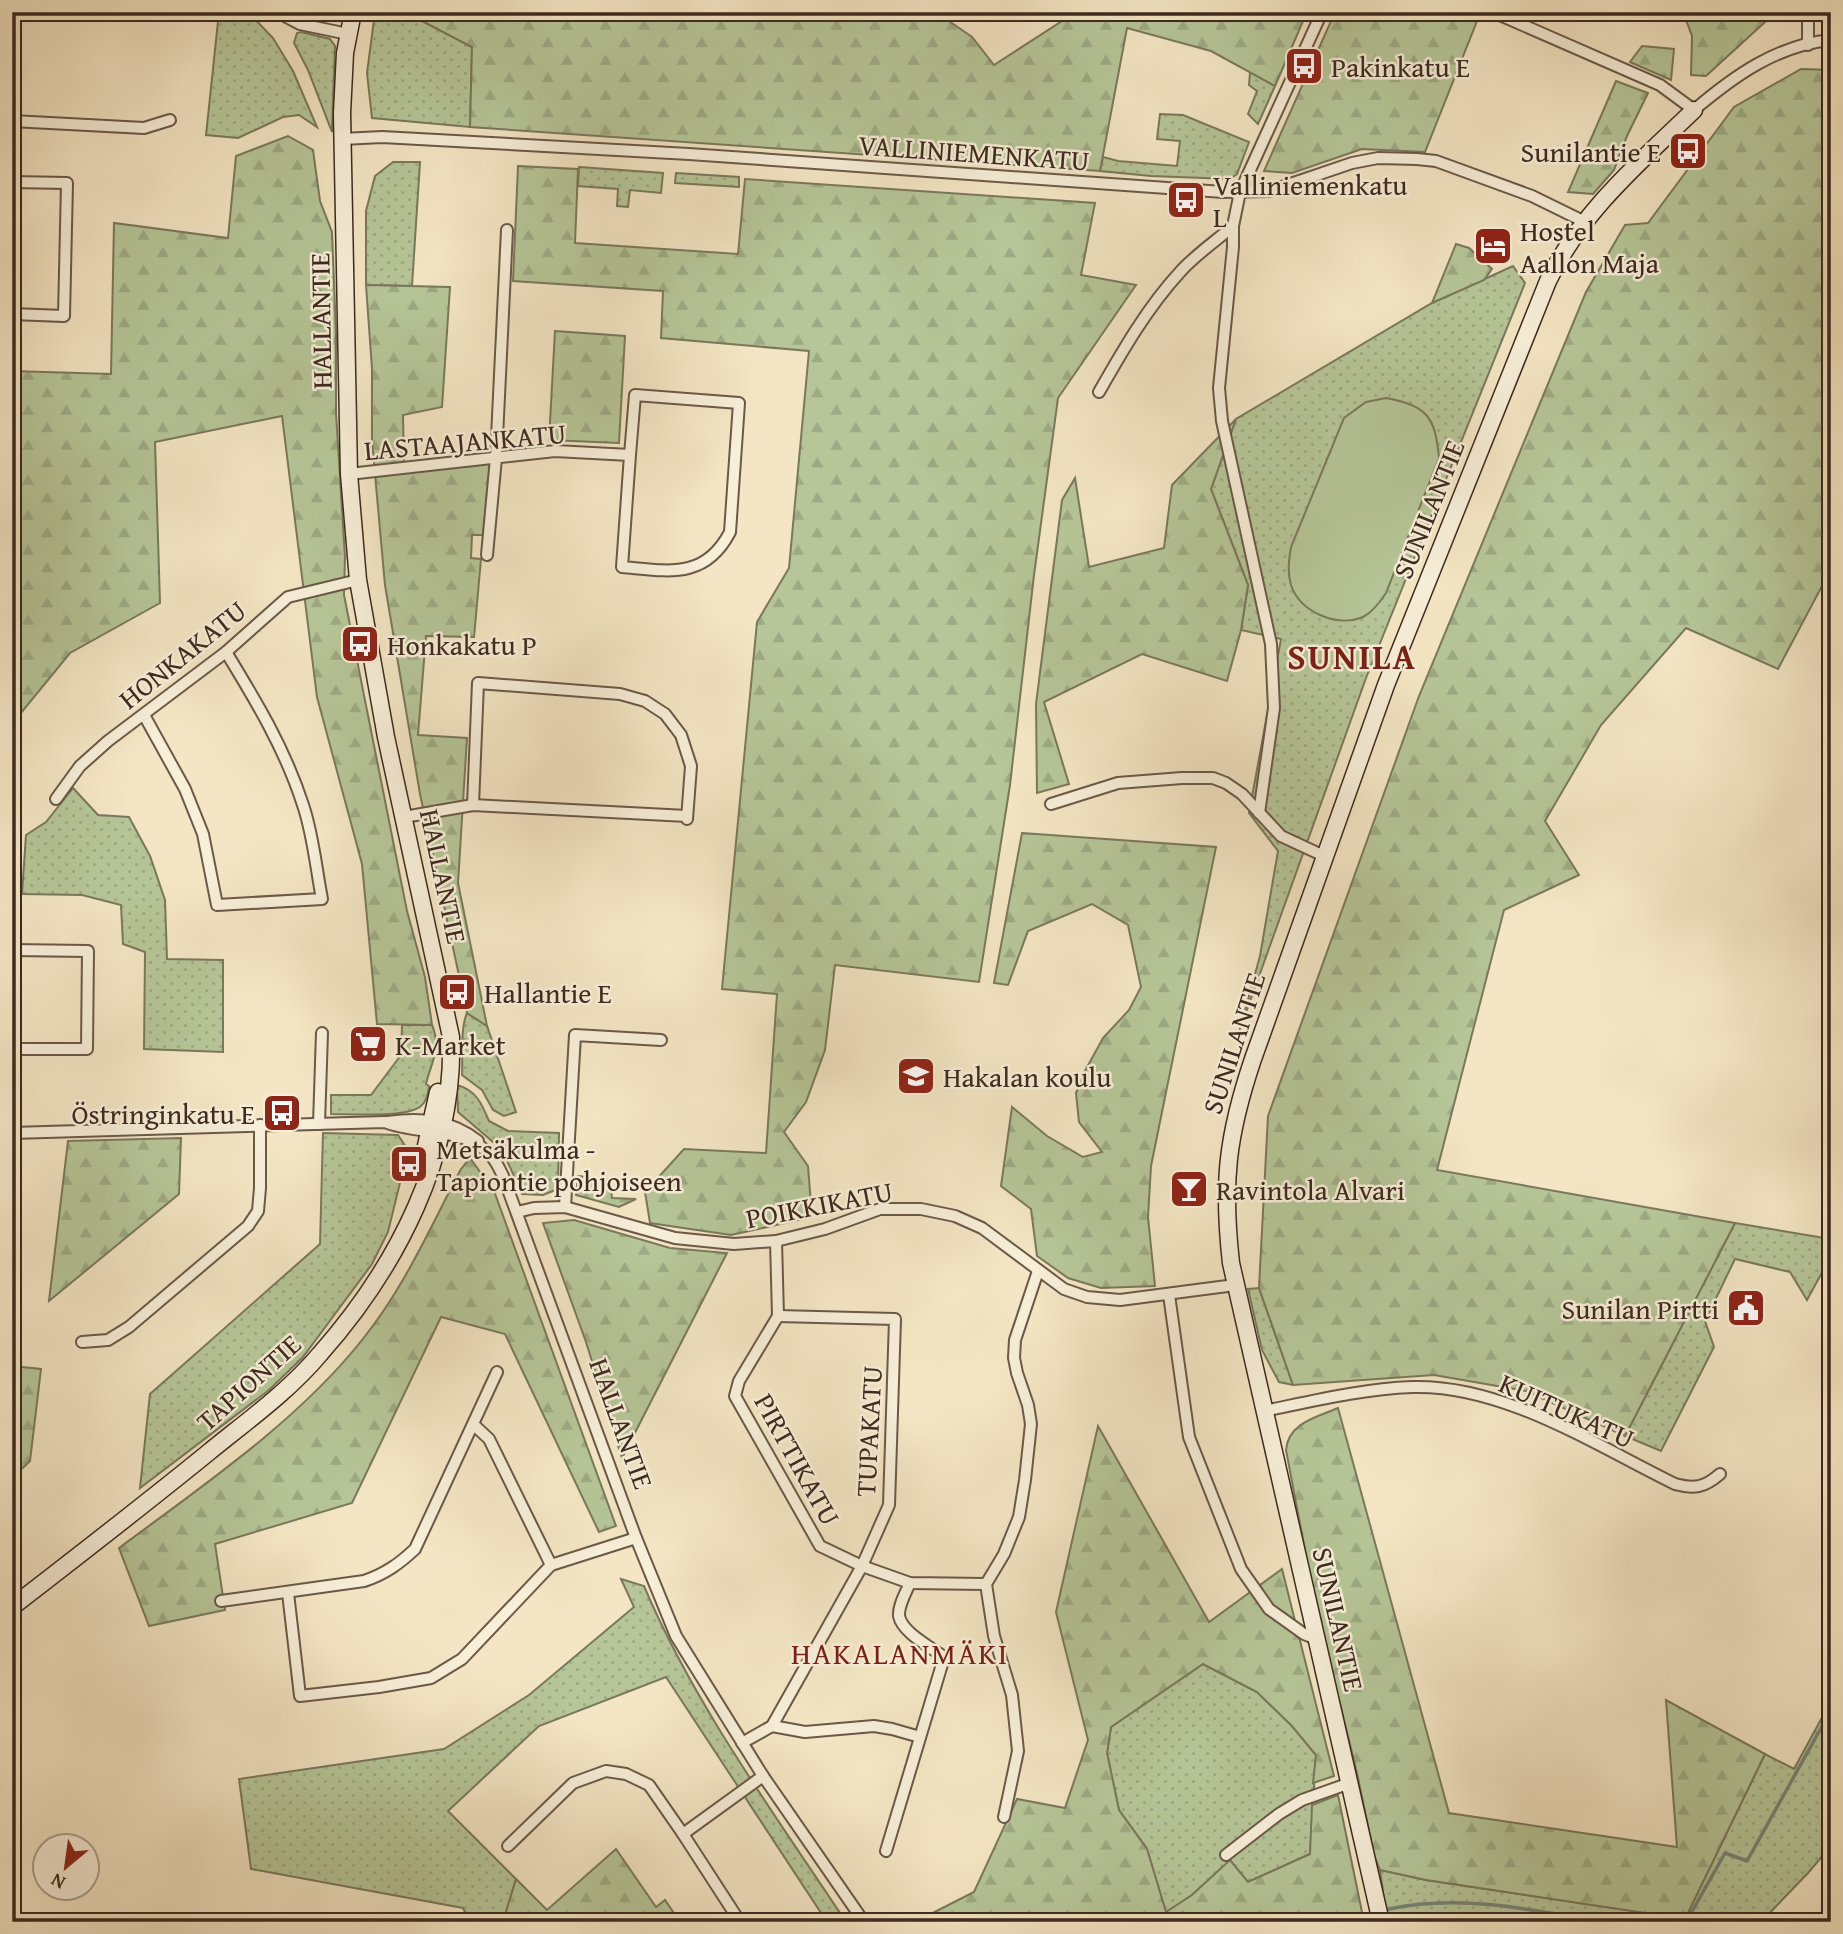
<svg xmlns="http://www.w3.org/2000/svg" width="1843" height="1934" font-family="'Gentium Book Plus',serif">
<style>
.grass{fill:url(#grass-dots);stroke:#7a785c;stroke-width:2}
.forest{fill:url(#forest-firs);stroke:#7a785c;stroke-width:2}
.garden{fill:#b6c698;stroke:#7a785c;stroke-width:2}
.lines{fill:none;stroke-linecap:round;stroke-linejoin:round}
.stream{stroke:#768478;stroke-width:3.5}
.street-casing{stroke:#6b5848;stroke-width:14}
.secondary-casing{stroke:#3d291f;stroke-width:19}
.street{stroke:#f8efd9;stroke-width:10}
.secondary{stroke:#f8efd9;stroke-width:16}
.labels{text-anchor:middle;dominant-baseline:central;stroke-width:5;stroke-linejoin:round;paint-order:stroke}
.poi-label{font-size:28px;fill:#3d291f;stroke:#f8efd9;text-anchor:start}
.street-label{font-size:28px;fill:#3d291f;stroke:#f8efd9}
.neighbourhood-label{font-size:30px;letter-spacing:2px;fill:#7a1f14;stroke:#f8efd9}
.district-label{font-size:35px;font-weight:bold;letter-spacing:2px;fill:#7a1f14;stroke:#f8efd9}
</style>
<defs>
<pattern id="grass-dots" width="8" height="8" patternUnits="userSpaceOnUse" patternTransform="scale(1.75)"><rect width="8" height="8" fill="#b6c698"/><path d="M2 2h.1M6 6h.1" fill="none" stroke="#9daa83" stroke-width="1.8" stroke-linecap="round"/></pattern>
<pattern id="forest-firs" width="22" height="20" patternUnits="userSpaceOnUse" patternTransform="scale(1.75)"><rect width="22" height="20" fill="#b6c698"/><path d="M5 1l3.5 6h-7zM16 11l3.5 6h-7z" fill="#9daa83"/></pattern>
</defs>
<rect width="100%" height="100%" fill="#f4e6c4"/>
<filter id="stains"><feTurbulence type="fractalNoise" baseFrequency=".00286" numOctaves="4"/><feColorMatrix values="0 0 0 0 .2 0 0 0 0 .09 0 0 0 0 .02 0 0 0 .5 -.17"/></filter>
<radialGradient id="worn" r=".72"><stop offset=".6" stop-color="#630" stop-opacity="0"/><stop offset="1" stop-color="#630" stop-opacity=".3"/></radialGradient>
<g class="grass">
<path d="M219 12H248L273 38 293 71 317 127 299 115 283 117 238 138 206 135Z"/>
<path d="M375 12H405L472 47 470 127 372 118 367 73Z"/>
<path d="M301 32 330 39 335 46 332 132 308 70 294 43 297 33Z"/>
<path d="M1250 72 1275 86 1258 124 1248 114 1257 91 1249 85Z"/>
<path d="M1160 114 1183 115 1249 142 1237 174 1230 179 1151 176 1100 171 1103 157 1118 161 1177 166 1180 141 1157 139Z"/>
<path d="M393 162H420L412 286 366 285V211L375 176Z"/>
<path d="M579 167 663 173 661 193 630 190 628 207 617 206 618 189 578 186Z"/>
<path d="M676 173 739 177V187L675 183Z"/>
<path d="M1513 266 1525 283 1366 678 1239 1032 1260 956 1278 851 1249 813 1281 639 1241 630 1248 585 1211 489 1236 419 1432 303Z"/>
<path d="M73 788 98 815 129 817 150 856 165 900 167 959 223 960V1052L144 1049 145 952 123 944 121 905 82 895 22 894 26 835 46 822Z"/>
<path d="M467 1013 487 1026 516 1112 504 1116 493 1110 482 1090 462 1075C463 1056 460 1029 467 1013Z"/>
<path d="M402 1025H432C442 1049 431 1062 426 1084L429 1086C428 1093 427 1101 421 1106 408 1118 350 1114 331 1114V1095H371L401 1055Z"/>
<path d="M457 1085C476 1090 482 1104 489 1121L508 1131 559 1133 558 1189 543 1195 522 1194 504 1154 493 1142 458 1112Z"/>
<path d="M323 1133 398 1135 408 1150 388 1232 372 1264 303 1357 269 1390 140 1488 150 1394 320 1244Z"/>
<path d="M1735 1223 1831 1239V1256L1807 1300 1790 1272 1735 1259 1705 1321 1714 1347 1661 1451 1625 1436Z"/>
<path d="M1259 1288 1293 1385 1279 1382 1262 1350 1248 1289Z"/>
<path d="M621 1579 644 1586C695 1706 774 1813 846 1922H827L666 1677 539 1726 448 1811 516 1879 503 1922H470L463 1908 251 1869 239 1779 444 1749 529 1695 634 1607Z"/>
<path d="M1203 1664 1257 1692 1292 1726 1316 1755 1310 1854 1248 1882 1230 1861 1192 1895 1166 1913 1147 1849 1119 1810 1107 1753 1111 1727Z"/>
<path d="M1831 1701V1846L1808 1873 1761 1922H1387L1380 1870 1426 1880 1685 1919 1765 1754 1794 1769Z"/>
</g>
<g class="forest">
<path d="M405 12H936L972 37 994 65 1076 12H1307L1275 86 1211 51 1127 28 1100 171 470 127 472 47Z"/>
<path d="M1335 12H1469L1479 16 1425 152 1362 149 1292 173 1264 171Z"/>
<path d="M1683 12H1776L1706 76 1691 75 1692 36Z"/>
<path d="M1642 46 1674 49 1671 80 1630 62Z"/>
<path d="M1801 69 1831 70V569L1778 669 1686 628 1601 725 1545 821 1579 875 1504 910 1437 1170 1735 1223 1625 1436 1526 1391 1434 1375 1293 1385 1259 1288 1268 1116 1419 696 1586 292 1625 225 1648 223 1734 107Z"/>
<path d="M1616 81 1648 93 1627 136 1614 170 1593 194 1568 192Z"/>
<path d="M288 136 313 150 320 201 332 232 336 333V413L345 557 344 595 407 911 425 977 432 1025 377 1024 362 864 317 697 282 416 155 442 160 603 70 653 12 724V371L111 374 114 223 228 238 236 156Z"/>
<path d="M518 166 578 169 575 243 738 254 745 179 1095 203 1081 275 1136 285 1058 398 1034 575 1010 785 979 982 835 965 825 1050 806 1102 784 1132 808 1166 812 1217 731 1235 650 1223 645 1192 684 1149 766 1153 777 994 722 989 757 622 789 568 809 351 661 338 663 291 513 281Z"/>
<path d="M1456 244 1469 248 1492 269 1484 280 1432 303Z"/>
<path d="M366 285 450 287 442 407 403 415 404 472 490 463 483 535H472L471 558 481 559 474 637 426 636 418 735 467 738 458 883 487 1026 467 1013 420 794 385 585 372 441V369Z"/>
<path d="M555 331 625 336 619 443 549 440Z"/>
<path d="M1236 419 1211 489 1248 585 1241 630 1227 681 1142 654 1044 702 1069 784 1037 793 1036 704 1062 500 1075 478 1089 567 1164 548 1172 485Z"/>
<path d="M1022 833 1216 847 1151 1166 1148 1217 1155 1286 1101 1288 1068 1278 1037 1256 1031 1209 1001 1186 1012 1107 1047 1136 1083 1157 1102 1152 1079 1122 1076 1093 1086 1069 1103 1038 1129 1010 1141 987 1128 925 1092 904 1028 931 1008 985 994 983Z"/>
<path d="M181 1138 179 1194 49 1301 68 1141Z"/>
<path d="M470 1158 494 1191 616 1526 599 1532 505 1334 441 1317 352 1503 215 1544 225 1610 149 1626 119 1548C201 1487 298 1421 362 1340 404 1288 430 1228 461 1169Z"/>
<path d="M578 1176 610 1180 612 1198 636 1199 619 1207 576 1195Z"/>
<path d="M574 1220 670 1248 727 1253 622 1458 586 1342 543 1223Z"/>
<path d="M12 1366 41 1369 30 1461 12 1478Z"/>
<path d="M1338 1408 1449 1813 1677 1847 1666 1700 1765 1754 1685 1919 1426 1880 1380 1870 1374 1855 1357 1773 1314 1598 1286 1450C1288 1423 1317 1417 1338 1408Z"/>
<path d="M1098 1426 1209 1622 1282 1569 1334 1776 1313 1783 1316 1755 1292 1726 1257 1692 1203 1664 1111 1727 1107 1753 1119 1810 1147 1849 1166 1912 1192 1895 1230 1860 1248 1882 1310 1854 1312 1805 1338 1795 1364 1922H915L974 1892 1017 1799 1065 1808 1088 1740 1056 1612Z"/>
<path d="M616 1849 656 1907 665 1900 680 1922H503L516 1879 547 1910Z"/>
</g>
<path class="garden" d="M1386 398C1427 406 1435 416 1439 458L1386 593C1380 602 1373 612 1363 617 1337 628 1300 612 1291 585 1287 571 1289 560 1291 547L1344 418 1366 402Z"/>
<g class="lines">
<g class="stream">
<path d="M1389 1909C1459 1894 1530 1909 1599 1922"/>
<path d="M1323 1922 1363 1914"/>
<path d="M1686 1922 1725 1853 1747 1861 1831 1710"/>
</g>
<defs>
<g id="street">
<path d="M277 12 300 24 348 34"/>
<path d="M1493 12 1660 85 1694 110C1734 76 1777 45 1831 40"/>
<path d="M1808 12V45"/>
<path d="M12 121 144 128 170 120"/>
<path d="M342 139 382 137 689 154 1223 192 1270 191 1352 163 1378 158 1417 159 1436 161 1532 196 1585 222"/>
<path d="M12 182 67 183 64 316 12 314"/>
<path d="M1099 392C1123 350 1147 308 1180 272 1195 255 1216 241 1233 226"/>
<path d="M349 474 555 451 630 455 635 395 739 403 730 532C705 580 668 571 622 567L630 455"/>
<path d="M487 555 496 458 507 230"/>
<path d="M144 715 185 789 203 834 217 905 322 899C316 868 313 834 303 805 285 749 256 701 226 652"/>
<path d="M56 799 80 766 108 741 226 652 288 597 358 580"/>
<path d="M1051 804 1118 783 1182 778H1213L1226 783 1242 794 1281 836 1324 856"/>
<path d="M473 805 478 683 620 694 645 701 665 714 681 735 691 766 687 819"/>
<path d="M1259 813 1274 708 1271 644 1222 421 1219 388 1233 247V226L1240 192 1322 12"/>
<path d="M404 817 473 805 687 816"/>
<path d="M12 950 88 951 87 1049H12"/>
<path d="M388 1122C421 1117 451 1120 478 1141"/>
<path d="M319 1124 322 1033"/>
<path d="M12 1133 385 1122C417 1135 469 1127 492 1157 497 1163 500 1170 503 1176L636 1538 676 1636 763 1776 864 1922"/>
<path d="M565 1207 575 1035 661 1040"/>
<path d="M517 1212 534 1208 565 1207 675 1238 734 1244 776 1241 825 1229 880 1209H921L955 1216 982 1228 1064 1289 1087 1297 1120 1300 1235 1285"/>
<path d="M776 1241 778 1316"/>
<path d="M1169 1295 1189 1437 1241 1569 1269 1609 1304 1634 1317 1639"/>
<path d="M778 1316 739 1381 735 1396 820 1546 862 1566 910 1583 986 1584"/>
<path d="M82 1342 108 1340 129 1327 248 1226 258 1211 260 1188V1125"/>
<path d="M1264 1411C1313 1401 1362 1389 1412 1387 1503 1384 1595 1445 1675 1484 1694 1489 1704 1488 1720 1474"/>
<path d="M474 1425 489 1439 551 1565"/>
<path d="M288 1593 300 1696 379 1687 431 1678 462 1659 551 1565 636 1538"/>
<path d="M221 1601 364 1581C385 1574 399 1564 415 1549L497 1372"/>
<path d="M772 1726 805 1732 874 1726 892 1729 920 1737"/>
<path d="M742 1743 772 1726 862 1566 889 1505 895 1319 778 1316"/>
<path d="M1004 1817 1018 1751 1012 1695 994 1636 986 1584 1004 1554 1019 1517 1025 1480 1031 1424 1028 1405 1017 1373 1014 1358 1015 1340 1038 1271"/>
<path d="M683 1834 763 1776"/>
<path d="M508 1846 573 1783 606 1771 626 1774 649 1785 683 1834 740 1922"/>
<path d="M886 1851 943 1661 941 1655C929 1646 902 1632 899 1616 898 1606 906 1592 910 1583"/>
<path d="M1226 1855 1279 1814 1302 1800 1350 1783"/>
</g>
<g id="secondary">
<path d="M423 1159 438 1092"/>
<path d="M12 1607C78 1556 144 1505 209 1452 247 1421 288 1392 320 1354 397 1267 455 1155 451 1037L386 737 358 580 349 474 342 113 345 53 353 12"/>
<path d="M1381 1922 1231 1263C1222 1183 1227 1136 1253 1059L1386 685 1548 281C1581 212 1640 162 1694 110"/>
</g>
</defs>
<use href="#street" class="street-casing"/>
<use href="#secondary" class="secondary-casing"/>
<use href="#street" class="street"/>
<use href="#secondary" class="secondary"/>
</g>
<defs>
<symbol id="bus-square" viewBox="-11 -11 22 22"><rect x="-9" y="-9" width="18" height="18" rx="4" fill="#8f2418" stroke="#f8efd9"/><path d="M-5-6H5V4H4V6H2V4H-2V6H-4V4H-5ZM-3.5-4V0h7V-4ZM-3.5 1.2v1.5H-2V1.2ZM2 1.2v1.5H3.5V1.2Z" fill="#fff"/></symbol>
<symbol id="hotel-square" viewBox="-11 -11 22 22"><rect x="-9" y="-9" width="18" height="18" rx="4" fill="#8f2418" stroke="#f8efd9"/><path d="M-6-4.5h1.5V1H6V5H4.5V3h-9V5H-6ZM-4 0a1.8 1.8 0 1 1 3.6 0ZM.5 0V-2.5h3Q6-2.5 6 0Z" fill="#fff"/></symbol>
<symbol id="supermarket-square" viewBox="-11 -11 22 22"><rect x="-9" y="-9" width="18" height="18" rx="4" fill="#8f2418" stroke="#f8efd9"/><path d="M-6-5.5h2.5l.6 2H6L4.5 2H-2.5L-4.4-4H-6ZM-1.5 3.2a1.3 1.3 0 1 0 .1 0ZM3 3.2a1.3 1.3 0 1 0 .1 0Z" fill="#fff"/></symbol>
<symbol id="school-square" viewBox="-11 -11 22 22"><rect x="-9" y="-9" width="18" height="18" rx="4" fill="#8f2418" stroke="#f8efd9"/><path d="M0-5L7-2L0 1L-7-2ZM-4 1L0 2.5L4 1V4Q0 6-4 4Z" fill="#fff"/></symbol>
<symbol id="bar-square" viewBox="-11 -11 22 22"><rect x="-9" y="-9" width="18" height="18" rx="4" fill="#8f2418" stroke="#f8efd9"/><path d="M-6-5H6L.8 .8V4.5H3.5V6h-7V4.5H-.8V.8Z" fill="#fff"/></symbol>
<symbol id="civic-square" viewBox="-11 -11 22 22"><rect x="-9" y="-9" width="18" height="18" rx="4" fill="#8f2418" stroke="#f8efd9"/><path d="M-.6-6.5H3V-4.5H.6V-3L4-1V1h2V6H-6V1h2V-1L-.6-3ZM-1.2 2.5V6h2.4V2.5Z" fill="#fff"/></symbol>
</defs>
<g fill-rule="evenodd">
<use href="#bus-square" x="1282" y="44" width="44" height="44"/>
<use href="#bus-square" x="1666" y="129" width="44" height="44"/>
<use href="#bus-square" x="1164" y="178" width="44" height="44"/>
<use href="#hotel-square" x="1471" y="224" width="44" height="44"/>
<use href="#bus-square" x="338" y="622" width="44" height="44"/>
<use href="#bus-square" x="435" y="970" width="44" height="44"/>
<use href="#supermarket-square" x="346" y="1022" width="44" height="44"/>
<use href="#school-square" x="894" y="1054" width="44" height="44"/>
<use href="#bus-square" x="260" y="1091" width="44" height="44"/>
<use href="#bus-square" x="387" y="1142" width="44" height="44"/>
<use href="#bar-square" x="1167" y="1167" width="44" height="44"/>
<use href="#civic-square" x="1724" y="1286" width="44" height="44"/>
</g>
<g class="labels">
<g class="poi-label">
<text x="1331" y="66">Pakinkatu E</text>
<text x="1661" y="151" text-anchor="end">Sunilantie E</text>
<text x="1213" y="184">Valliniemenkatu<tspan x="1213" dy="32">L</tspan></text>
<text x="1520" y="230">Hostel<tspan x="1520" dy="32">Aallon Maja</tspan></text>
<text x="387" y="644">Honkakatu P</text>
<text x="484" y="992">Hallantie E</text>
<text x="395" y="1044">K-Market</text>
<text x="943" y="1076">Hakalan koulu</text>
<text x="255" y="1113" text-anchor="end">Östringinkatu E</text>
<text x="436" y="1148">Metsäkulma -<tspan x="436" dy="32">Tapiontie pohjoiseen</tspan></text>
<text x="1216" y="1189">Ravintola Alvari</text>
<text x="1719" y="1308" text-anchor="end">Sunilan Pirtti</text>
</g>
<g class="street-label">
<text transform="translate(974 152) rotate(4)">VALLINIEMENKATU</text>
<text transform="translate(320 321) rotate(-91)">HALLANTIE</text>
<text transform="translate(465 441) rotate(-5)">LASTAAJANKATU</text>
<text transform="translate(1428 509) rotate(-68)">SUNILANTIE</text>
<text transform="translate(182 654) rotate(-39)">HONKAKATU</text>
<text transform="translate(444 876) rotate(78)">HALLANTIE</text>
<text transform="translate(1233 1043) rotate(-72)">SUNILANTIE</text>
<text transform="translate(819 1204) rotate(-11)">POIKKIKATU</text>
<text transform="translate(248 1382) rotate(-42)">TAPIONTIE</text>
<text transform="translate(1567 1410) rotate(24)">KUITUKATU</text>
<text transform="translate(622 1423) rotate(70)">HALLANTIE</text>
<text transform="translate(868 1431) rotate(-87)">TUPAKATU</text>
<text transform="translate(798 1459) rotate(61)">PIRTTIKATU</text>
<text transform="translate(1339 1619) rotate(77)">SUNILANTIE</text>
</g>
<g class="neighbourhood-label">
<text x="900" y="1653">HAKALANMÄKI</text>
</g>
<g class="district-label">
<text x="1352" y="656">SUNILA</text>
</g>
</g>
<rect width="1843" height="1934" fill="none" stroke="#f4e6c4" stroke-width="42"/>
<rect x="14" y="14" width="1815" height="1906" fill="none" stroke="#3d291f" stroke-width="3.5"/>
<rect x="21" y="21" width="1801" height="1892" fill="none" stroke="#3d291f" stroke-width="2"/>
<g transform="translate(66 1867) rotate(209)"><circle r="33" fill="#f8efd9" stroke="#ada08f" stroke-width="2"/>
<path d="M0-5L12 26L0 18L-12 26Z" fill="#8f2418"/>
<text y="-10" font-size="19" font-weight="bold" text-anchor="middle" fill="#3d291f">N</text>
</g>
<rect width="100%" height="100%" filter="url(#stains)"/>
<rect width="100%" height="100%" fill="url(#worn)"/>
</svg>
